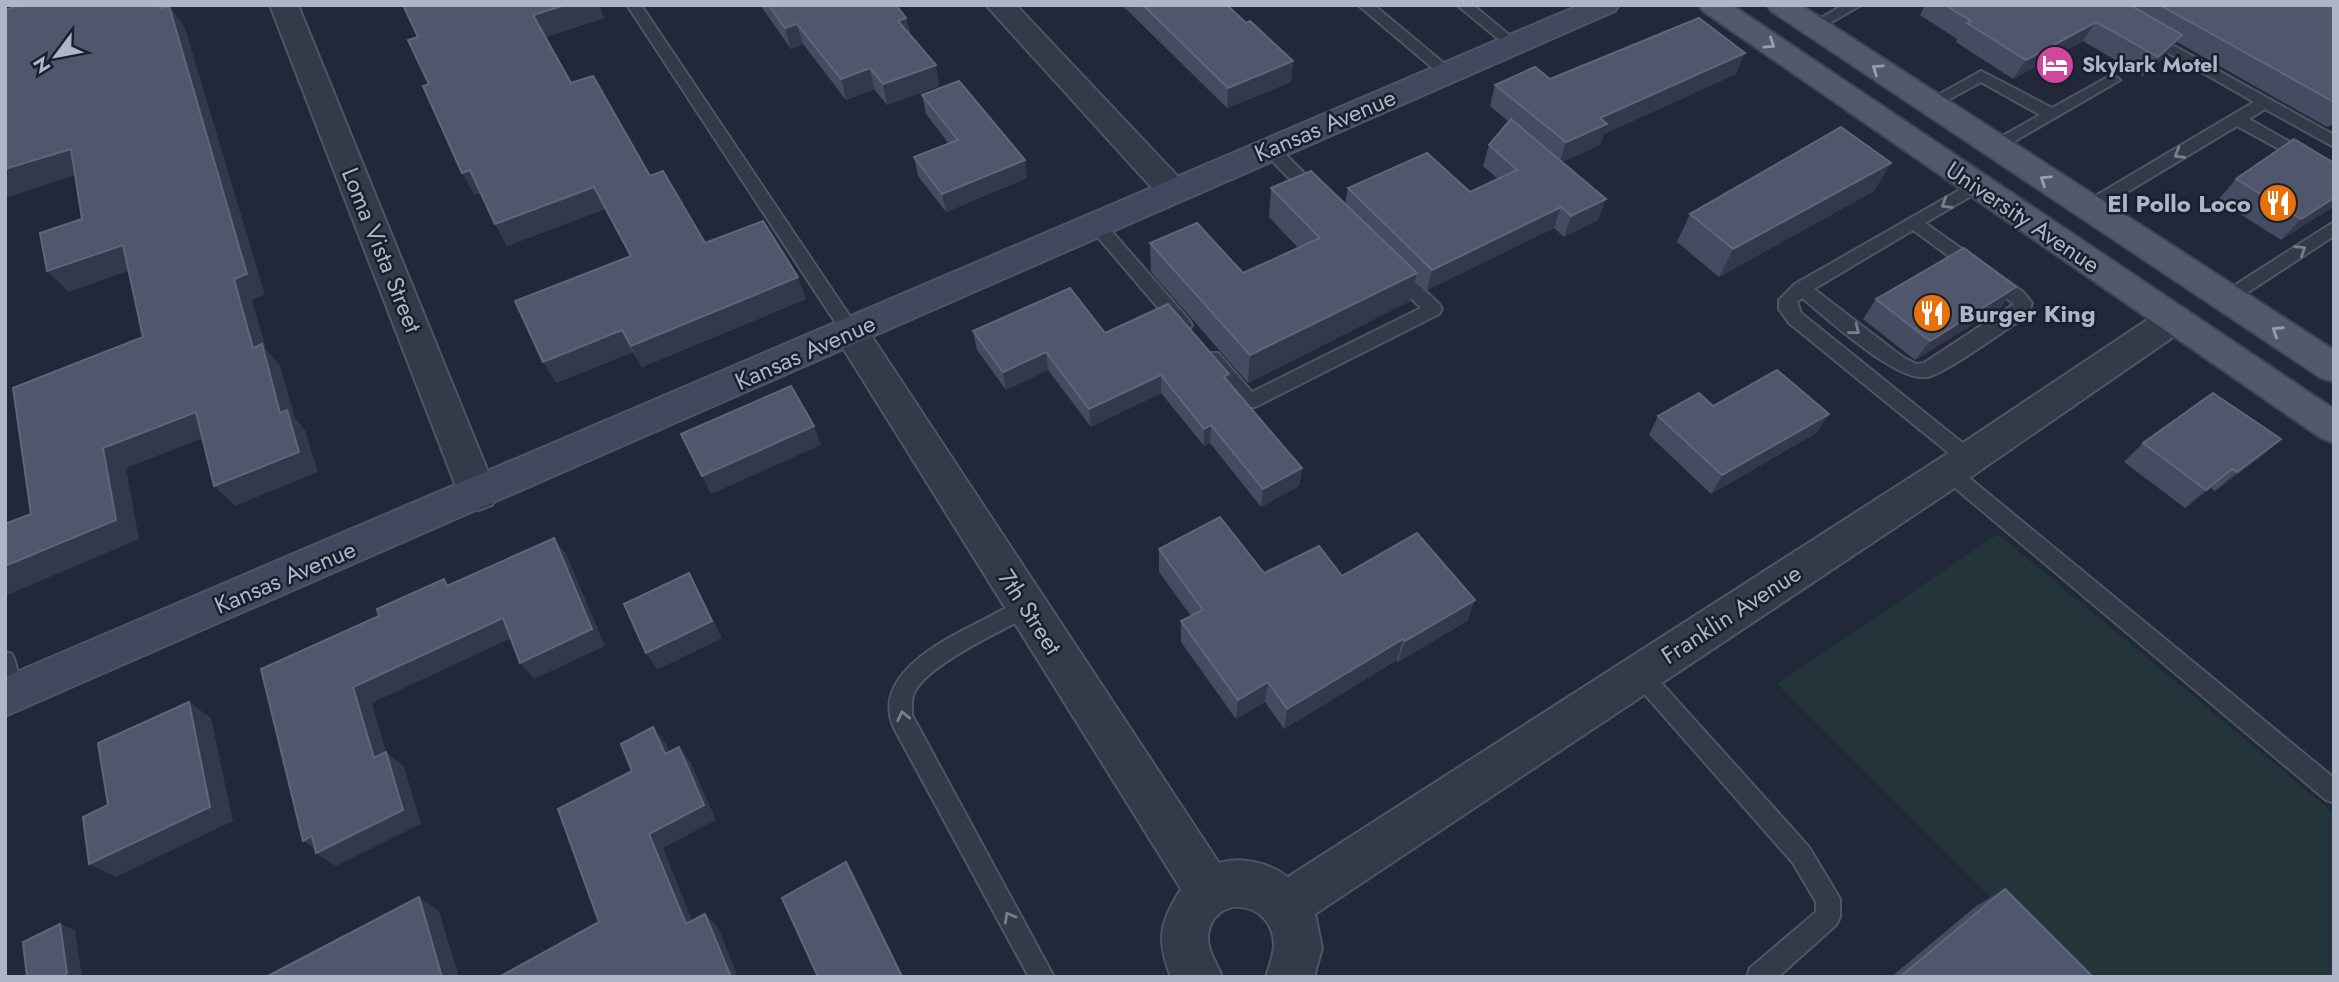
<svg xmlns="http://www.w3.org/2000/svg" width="2339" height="982" font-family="Jost,sans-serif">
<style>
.green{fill:#23343b}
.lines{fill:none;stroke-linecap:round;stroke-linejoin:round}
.lane-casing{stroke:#4f5565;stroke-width:4}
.street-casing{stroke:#4f5565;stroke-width:4}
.secondary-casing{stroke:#4f5565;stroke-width:4}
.primary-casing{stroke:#3e4353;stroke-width:4}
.lane{fill:#353a4a;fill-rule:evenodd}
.street{fill:#353a4a;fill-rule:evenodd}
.secondary{fill:#42485d;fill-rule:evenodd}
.primary{fill:#52596a;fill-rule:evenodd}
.wall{fill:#454c62}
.shaded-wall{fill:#32394d}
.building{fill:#50576c;stroke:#5f667a;stroke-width:2}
.oneway{stroke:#989eaf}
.oneway2{stroke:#787e8e}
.labels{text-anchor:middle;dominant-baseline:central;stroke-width:5;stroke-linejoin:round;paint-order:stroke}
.far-poi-label{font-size:21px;font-weight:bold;fill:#afb5c6;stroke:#1a1f2f;text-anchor:start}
.street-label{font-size:24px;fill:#afb5c6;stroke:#1a1f2f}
.poi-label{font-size:24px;font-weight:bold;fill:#afb5c6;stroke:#1a1f2f;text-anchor:end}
</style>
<rect width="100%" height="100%" fill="#21283a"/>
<path class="green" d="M1998 534 2334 813V977H2070L1777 684Z"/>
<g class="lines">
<defs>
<g id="lane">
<path d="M627 5H641L857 327 860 332 857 337H845Z"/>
<path d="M1358 5H1374L1452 70 1454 73 1452 76H1442Z"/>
<path d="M1457 5H1473L1520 44 1518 47H1508Z"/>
<path d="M1843 5H1861L1818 30 1813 31 1806 27Z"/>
<path d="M2149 32 2334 135V147L2265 109 2249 119 2334 167V179L2237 126 2094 212H2082L2080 208 2082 204 2254 102 2144 39 2142 36Z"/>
<path d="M1981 71 2052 108 2108 77 2113 75 2120 80 1996 152 1990 151 1988 147 1990 143 2040 115 1981 82 1935 107H1925L1922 104Z"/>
<path d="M1270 144 1276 145 1322 191 1324 195 1322 199H1310L1264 153 1262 149 1264 145Z"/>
<path d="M1977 180 1985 185 1983 189 1925 223 2023 292 2032 303 2028 315C2009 327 1945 374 1927 377 1896 382 1827 318 1802 298L1797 302 1801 313 1975 453 1977 458 1975 463 1968 466 1961 463 1789 323 1779 309V300L1795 284ZM1913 230 2014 304 1924 363 1917 364 1904 358 1814 289Z"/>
<path d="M1096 218 1102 220 1189 320 1192 325 1189 330H1177L1090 228 1088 224Z"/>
<path d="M2334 222V236L2233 302H2221L2218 298 2221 294Z"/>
<path d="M1395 266 1401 268 1439 304 1442 309 1439 314 1255 407H1243L1203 358 1206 353H1218L1252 392 1421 308 1389 276 1387 272Z"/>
<path d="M1949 464 1956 467 2334 778V803L2326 800 1942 477 1939 472 1942 467Z"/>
<path d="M1027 598 1034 601 1037 607 1034 613C1006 629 927 664 914 693 911 700 912 708 912 715L1054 977H1029L894 728C870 674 946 639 983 620 997 613 1012 604 1027 598Z"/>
<path d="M5 652 12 654C18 667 22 690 17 703L9 706 5 704Z"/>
<path d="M1640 664 1647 667 1809 847 1840 899V917L1836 925 1778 977H1747L1750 968 1816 912V902L1793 863 1633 681 1629 674 1633 667Z"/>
</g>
<g id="street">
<path d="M270 5H298L497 494 492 505 478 510 464 505 459 494Z"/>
<path d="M986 5H1016L1184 183 1189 191 1184 199 1173 202 1162 199Z"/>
<path d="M2174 306 2186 310 2191 319 2186 328 1962 483 1315 914 1322 948 1314 977H1266C1269 967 1274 955 1274 945 1273 899 1212 893 1208 936 1207 951 1217 963 1222 977H1171C1156 940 1160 922 1181 889L833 332 839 323 851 319 863 323 1219 863C1242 856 1269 863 1288 877L1936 461 2162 310Z"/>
</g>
<path id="secondary" d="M1580 5H1619L1615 11 5 716V677Z"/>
<g id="primary">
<path d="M1699 5H1732L2334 409V443L2321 438 1703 11Z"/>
<path d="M1767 5H1801L2334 350V382L2321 378 1771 11Z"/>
</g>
</defs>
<use href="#lane" class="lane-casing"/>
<use href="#street" class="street-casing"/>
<use href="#secondary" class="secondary-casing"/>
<use href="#primary" class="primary-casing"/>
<use href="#lane" class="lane"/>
<use href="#street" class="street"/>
<use href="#secondary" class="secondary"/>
<use href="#primary" class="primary"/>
</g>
<g class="wall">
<path d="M760 5H896L906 18 910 34 939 86 887 105 874 89 846 100 803 44 791 49Z"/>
<path d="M1122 5H1227L1246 23 1293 61 1291 82 1227 108Z"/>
<path d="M1925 5H2334V124L2327 127 2177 42 2168 54 2143 76 2083 41 2013 79 1956 42 1957 39 1920 15Z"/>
<path d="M604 18 545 37 571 83 650 176 705 243 806 299 642 367 633 352 556 383 630 256 605 209 507 246 480 193 475 195 462 173 429 84 408 40Z"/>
<path d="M1736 74 1604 134 1600 145 1562 162 1598 220 1564 237 1554 228 1427 290 1415 279 1410 301 1248 383 1151 272 1150 243 1243 273 1298 248 1269 217 1271 188 1345 204 1348 188 1470 192 1498 179 1483 166 1489 145 1509 122 1490 106 1495 85 1550 79Z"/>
<path d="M922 95 1027 178 946 212 918 176 914 157 949 144 926 114Z"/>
<path d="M1891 163 1874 191 1719 277 1677 242 1690 214Z"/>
<path d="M2334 163V206L2281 240 2218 200 2236 179Z"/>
<path d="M2016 287 2001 307 1915 360 1863 319 1876 299Z"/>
<path d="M973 331 1105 333 1228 381 1302 468 1299 486 1261 507 1210 443 1204 446 1161 393 1091 427 1048 370 1006 390 977 350Z"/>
<path d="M1713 406 1829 414 1816 433 1711 494 1649 435 1658 416Z"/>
<path d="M2281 439 2259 458 2215 491 2211 488 2185 508 2124 462 2143 443Z"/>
<path d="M1159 549 1264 573 1342 576 1475 600 1467 621 1398 662 1397 660 1284 729 1265 702 1236 719 1181 642V621L1191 616 1159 572Z"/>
<path d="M2005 889 2093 977H1891L1976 906Z"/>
</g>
<g class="shaded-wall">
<path d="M160 5H170L171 8 185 28 265 295 252 300 266 349 280 365 295 418 305 430 318 472 235 506 214 486 280 413 253 348Z"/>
<path d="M565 5H599L604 18 544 38 533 15Z"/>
<path d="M906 18 910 39 898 21Z"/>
<path d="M2096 22 2083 41 2013 79 2026 60Z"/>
<path d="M797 24 803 44 791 49 785 28Z"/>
<path d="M2182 35 2168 54 2143 76 2158 57Z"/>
<path d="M1745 53 1736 74 1604 134 1600 145 1560 163 1566 142 1600 118Z"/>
<path d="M1293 61 1291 82 1227 108 1228 88Z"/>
<path d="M936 65 939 86 887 105 883 84Z"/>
<path d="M870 68 874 89 846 100 841 79Z"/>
<path d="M71 149 90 170 5 198V169Z"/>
<path d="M1025 160 1027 178 946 212 942 194Z"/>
<path d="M1891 163 1874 191 1719 277 1733 249Z"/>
<path d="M470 170 483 192 475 195 462 173Z"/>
<path d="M594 187 605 209 507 246 495 224Z"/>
<path d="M2334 198V206L2281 240 2301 219Z"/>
<path d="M1606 199 1598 220 1564 237 1571 216Z"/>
<path d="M1561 207 1554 228 1427 290 1432 270Z"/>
<path d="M123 245 142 266 69 292 47 271Z"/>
<path d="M1417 273 1410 301 1248 383 1250 355Z"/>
<path d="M798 277 806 299 642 367 631 346Z"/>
<path d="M2016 287 2001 307 1915 360 1930 341Z"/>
<path d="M622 330 633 352 556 383 543 362Z"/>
<path d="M1046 352 1048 370 1006 390 1003 372Z"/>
<path d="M1161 375V393L1091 427 1089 409Z"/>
<path d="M196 412 216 433 126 468 139 539 5 596V566L103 448Z"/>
<path d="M1829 414 1816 433 1711 494 1722 475Z"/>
<path d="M1211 425 1210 443 1204 446V429Z"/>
<path d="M814 426 821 445 711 494 702 476Z"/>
<path d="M2281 439 2259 458 2215 491 2237 472Z"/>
<path d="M1302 468 1299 486 1261 507 1263 489Z"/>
<path d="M2232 469 2211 488 2185 508 2206 490Z"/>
<path d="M554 538 567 556 605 646 534 679 520 663Z"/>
<path d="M689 573 699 591 722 638 657 670 646 653Z"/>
<path d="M1475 600 1467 621 1398 662 1405 641Z"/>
<path d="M503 618 518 635 372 703 386 752 404 767 421 824 336 866 316 853 319 851 303 841 374 758 353 687Z"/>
<path d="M1403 639 1397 660 1284 729 1287 709Z"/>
<path d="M1268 682 1265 702 1236 719 1238 700Z"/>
<path d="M189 702 211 718 233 821 116 877 89 864Z"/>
<path d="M653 727 666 744 678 770 665 754Z"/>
<path d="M679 747 691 763 716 820 663 848 699 937 686 924 649 834Z"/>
<path d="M846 862 854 875 904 977H902Z"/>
<path d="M419 897 439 911 459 977H442Z"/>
<path d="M705 914 718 927 738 977H731Z"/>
<path d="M60 924 75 930 82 977H60Z"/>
</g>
<g class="building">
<path d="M21 5H160L161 8 169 6 247 274 234 279 253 348 262 344 280 413 287 410 299 452 214 486 196 412 103 448 116 520 5 566V524L31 514 13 388 143 337 123 245 47 271 40 233 82 219 71 149 5 169V10Z"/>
<path d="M403 5H565L533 15 571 83 593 76 650 176 663 171 705 243 763 221 798 277 631 346 622 330 543 362 515 301 631 256 594 187 495 224 470 170 462 173 423 86 429 84 408 40 418 37Z"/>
<path d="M769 5H896L906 18 898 21 936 65 883 84 870 68 841 79 797 24 785 28Z"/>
<path d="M1143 5H1227L1246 23 1250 21 1293 61 1228 88Z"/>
<path d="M1945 5H2130L2182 35 2158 57 2096 22 2026 60 1967 23 1971 21Z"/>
<path d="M2160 5H2334V102Z"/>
<path d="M1699 18 1745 53 1600 118 1607 124 1566 142 1495 85 1535 67 1550 79Z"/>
<path d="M959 81 1025 160 942 194 914 157 958 140 922 95Z"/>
<path d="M1511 119 1606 199 1571 216 1561 207 1432 270 1348 188 1427 153 1470 192 1517 170 1489 145Z"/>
<path d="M1841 127 1891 163 1733 249 1690 214Z"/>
<path d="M2294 139 2334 163V198L2301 219 2236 179Z"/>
<path d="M1311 171 1417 273 1250 355 1150 243 1197 223 1243 273 1320 238 1271 188Z"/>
<path d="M1964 248 2016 287 1930 341 1876 299Z"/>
<path d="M1070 288 1105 333 1168 304 1229 374 1224 377 1302 468 1263 489 1211 425 1204 429 1161 375 1089 409 1046 352 1003 372 973 331Z"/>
<path d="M1777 370 1829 414 1722 475 1658 416 1699 393 1713 406Z"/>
<path d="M791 386 814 426 702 476 681 434Z"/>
<path d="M2213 393 2281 439 2237 472 2232 469 2206 490 2143 443Z"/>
<path d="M1220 517 1264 573 1319 546 1342 576 1417 533 1475 600 1405 641 1403 639 1287 709 1268 682 1238 700 1181 621 1203 610 1159 549Z"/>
<path d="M554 538 592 629 520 663 503 618 353 687 374 758 386 752 403 810 316 853 312 836 303 841 261 669 379 616 377 609 444 579 447 586Z"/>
<path d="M689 573 712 621 646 653 624 604Z"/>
<path d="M189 702 210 807 89 864 83 817 108 805 98 743Z"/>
<path d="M653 727 665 754 679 747 704 805 649 834 686 924 705 914 731 977H499L599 922 558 809 632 771 621 744Z"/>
<path d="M846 862 902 977H818L782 898Z"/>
<path d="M2005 889 2093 977H1900Z"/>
<path d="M419 897 442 977H266Z"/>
<path d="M60 924 67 973 60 977H27L23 942Z"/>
</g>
<defs><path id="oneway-chevron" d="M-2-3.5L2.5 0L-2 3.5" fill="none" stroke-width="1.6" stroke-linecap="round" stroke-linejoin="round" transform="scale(1.75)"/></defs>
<g class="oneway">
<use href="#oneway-chevron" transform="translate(1770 44) rotate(34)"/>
<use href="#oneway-chevron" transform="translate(1877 69) rotate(-146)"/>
<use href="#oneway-chevron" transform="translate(2045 180) rotate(-146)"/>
<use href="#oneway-chevron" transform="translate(2277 331) rotate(-147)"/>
</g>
<g class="oneway2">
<use href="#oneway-chevron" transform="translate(2179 154) rotate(149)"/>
<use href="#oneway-chevron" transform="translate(1946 204) rotate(149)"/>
<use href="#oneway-chevron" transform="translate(2301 250) rotate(-33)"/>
<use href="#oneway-chevron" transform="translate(1855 330) rotate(38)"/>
<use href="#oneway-chevron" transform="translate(903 716) rotate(-102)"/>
<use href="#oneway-chevron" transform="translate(1009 917) rotate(-119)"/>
</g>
<defs>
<symbol id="hotel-disc" viewBox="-11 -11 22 22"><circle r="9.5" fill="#d1479c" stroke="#1a1f2f"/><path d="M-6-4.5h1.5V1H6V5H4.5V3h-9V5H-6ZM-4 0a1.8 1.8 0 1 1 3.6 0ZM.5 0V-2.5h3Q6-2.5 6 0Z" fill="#fff"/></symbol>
<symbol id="restaurant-disc" viewBox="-11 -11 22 22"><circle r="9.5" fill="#e8710a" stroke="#1a1f2f"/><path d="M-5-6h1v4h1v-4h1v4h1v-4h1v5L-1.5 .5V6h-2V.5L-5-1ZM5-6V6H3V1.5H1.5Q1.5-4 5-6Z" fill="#fff"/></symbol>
</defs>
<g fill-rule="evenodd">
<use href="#hotel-disc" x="2033" y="43" width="44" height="44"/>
<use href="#restaurant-disc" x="2256" y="181" width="44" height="44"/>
<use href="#restaurant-disc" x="1910" y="291" width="44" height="44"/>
</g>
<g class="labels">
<g class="far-poi-label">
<text x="2082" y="65">Skylark Motel</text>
</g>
<g class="street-label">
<text transform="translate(1325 125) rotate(-23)">Kansas Avenue</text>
<text transform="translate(2023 217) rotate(34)">University Avenue</text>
<text transform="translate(382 250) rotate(68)">Loma Vista Street</text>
<text transform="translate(805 352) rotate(-24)">Kansas Avenue</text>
<text transform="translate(285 577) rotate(-23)">Kansas Avenue</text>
<text transform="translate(1030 612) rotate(57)">7th Street</text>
<text transform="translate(1731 614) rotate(-33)">Franklin Avenue</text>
</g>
<g class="poi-label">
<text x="2251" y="203">El Pollo Loco</text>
<text x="1959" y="313" text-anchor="start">Burger King</text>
</g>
</g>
<rect width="2339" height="982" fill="none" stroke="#afb5c6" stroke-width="14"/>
<g transform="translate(56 56) rotate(238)" stroke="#1a1f2f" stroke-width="5" paint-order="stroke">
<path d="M0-5L12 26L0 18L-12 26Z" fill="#afb5c6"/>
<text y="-10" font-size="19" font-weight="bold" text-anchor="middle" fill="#afb5c6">N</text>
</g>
</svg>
